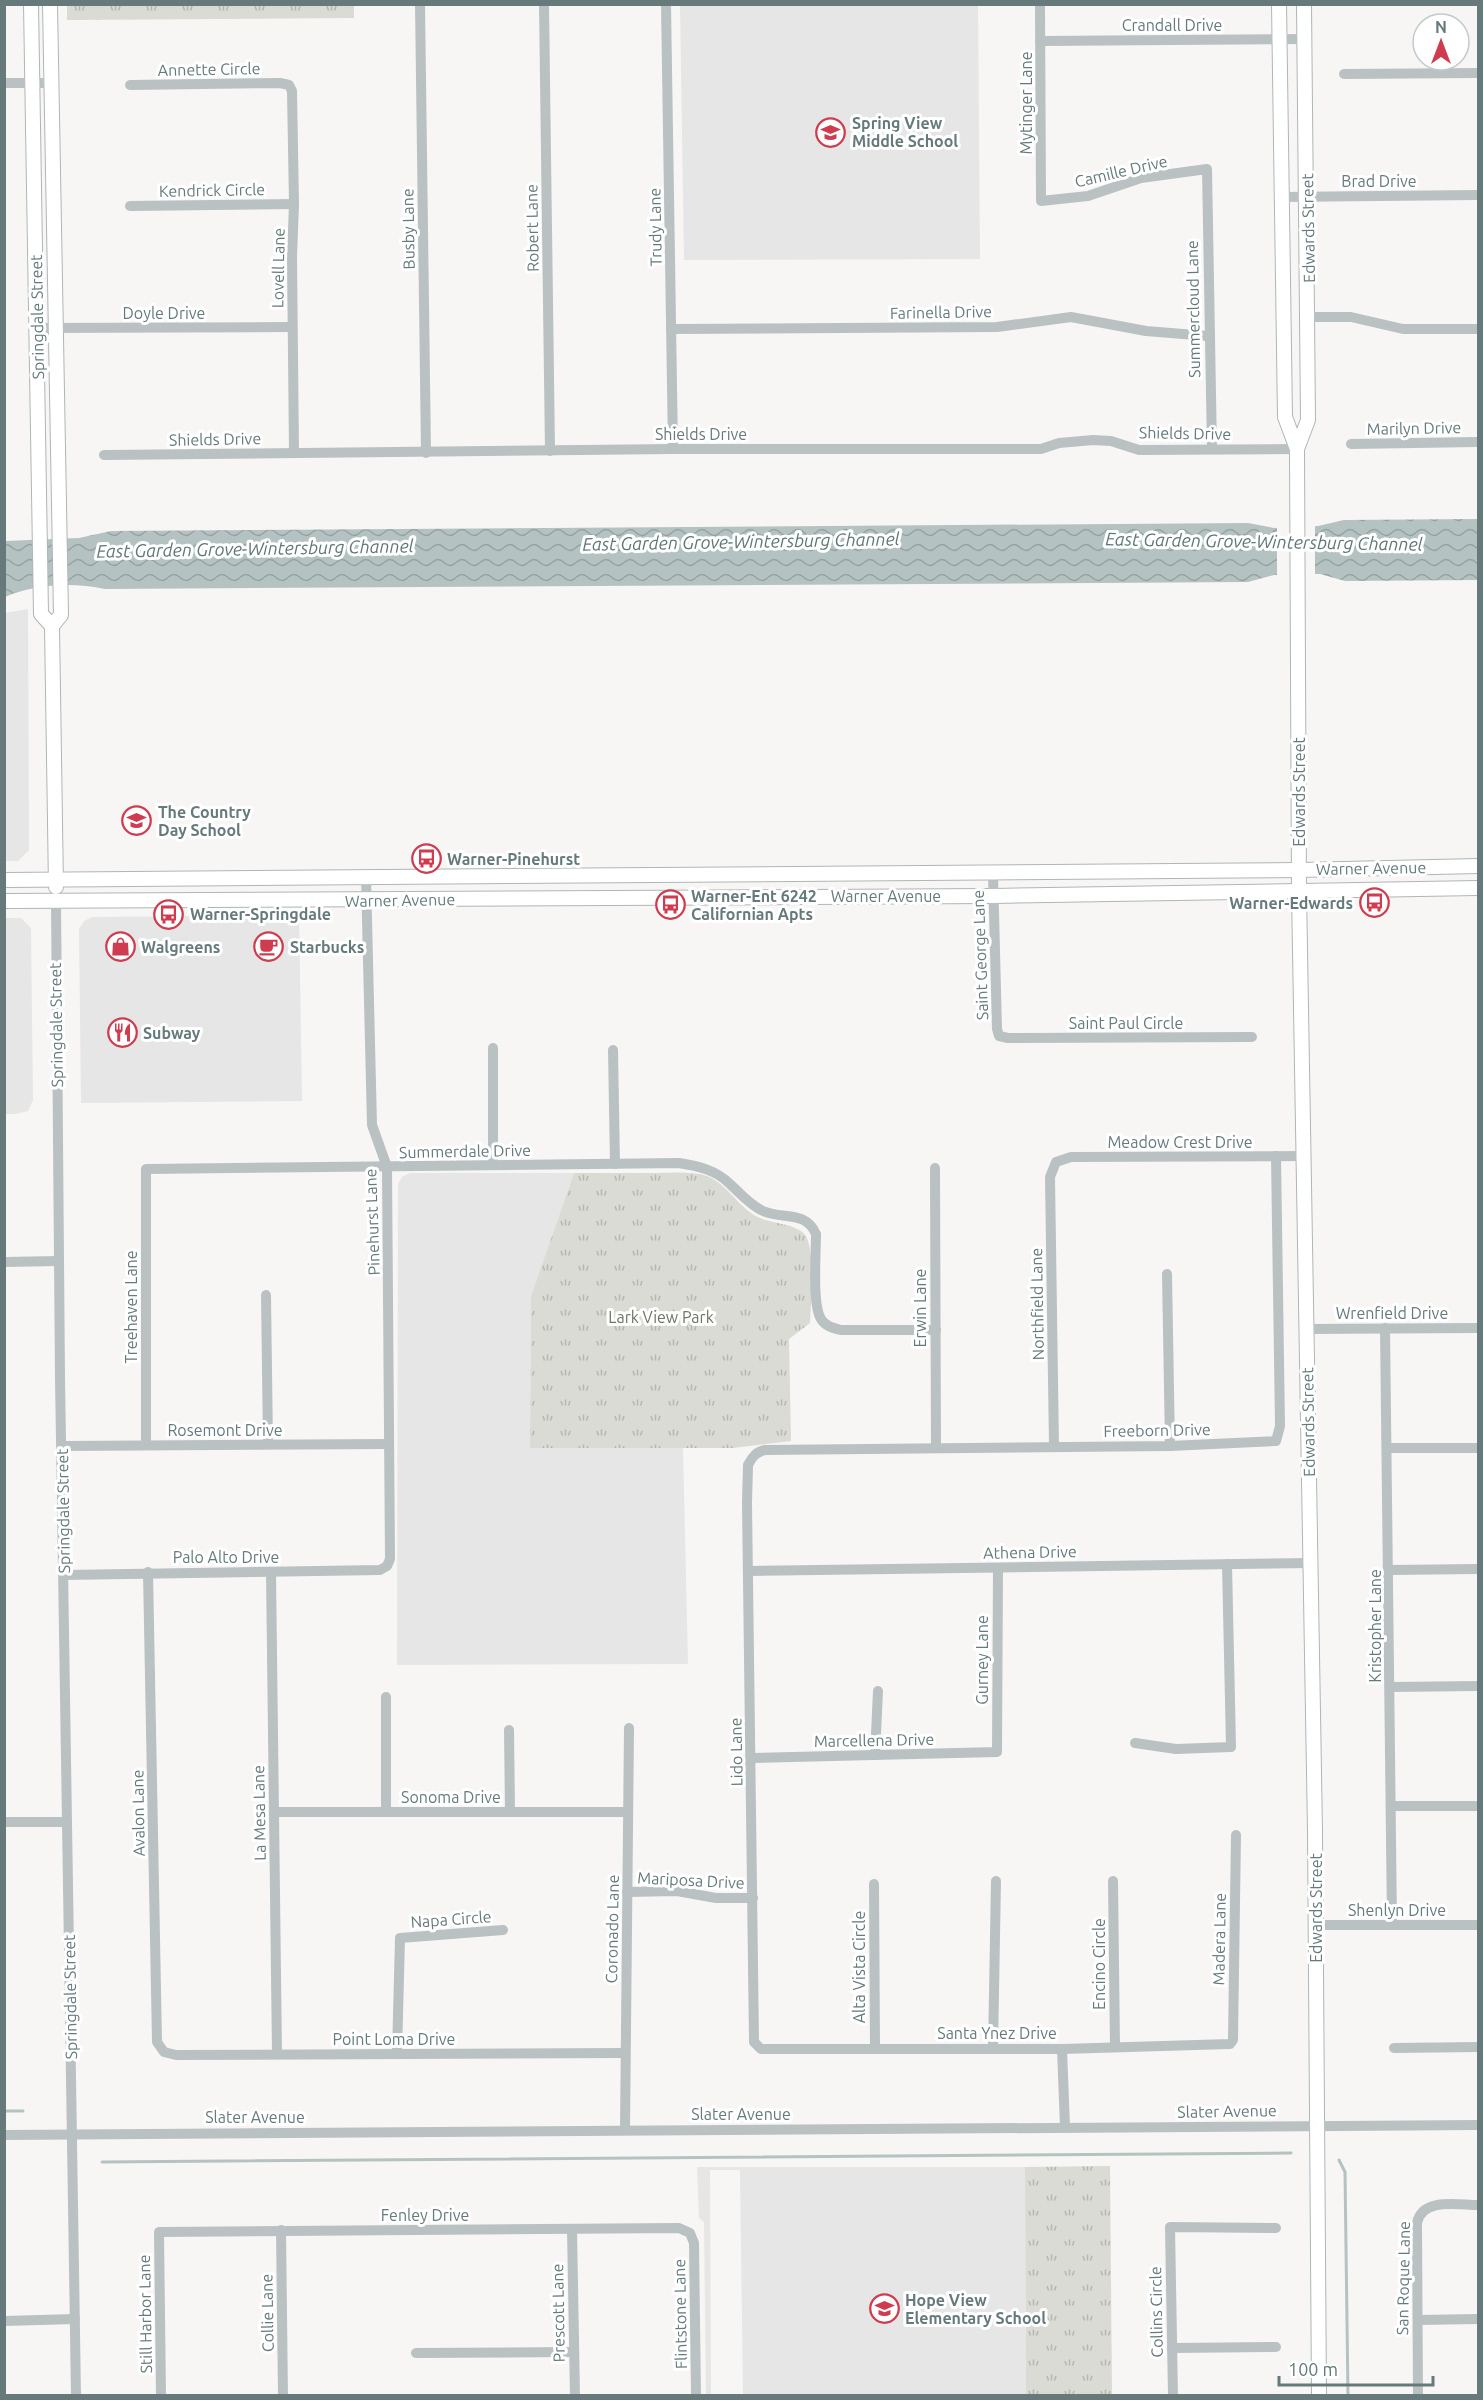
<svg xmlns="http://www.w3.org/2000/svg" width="1483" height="2400" font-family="Ubuntu,sans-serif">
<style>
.built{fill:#e5e6e5}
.grass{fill:url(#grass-tufts)}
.water{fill:url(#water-waves)}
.pier{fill:#f7f6f5}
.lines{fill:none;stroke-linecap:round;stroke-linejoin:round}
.stream{stroke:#b4c3c1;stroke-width:3}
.major-casing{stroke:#afb6b7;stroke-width:16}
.minor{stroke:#bac1c2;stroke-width:10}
.major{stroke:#fff;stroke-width:14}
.labels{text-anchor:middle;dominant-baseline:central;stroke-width:6;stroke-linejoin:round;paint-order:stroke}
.street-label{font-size:16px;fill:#667a7c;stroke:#fff}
.poi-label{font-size:16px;font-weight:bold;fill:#667a7c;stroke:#fff;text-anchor:start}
.park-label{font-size:16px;fill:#6d7564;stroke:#fff}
.water-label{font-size:18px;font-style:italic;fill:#607775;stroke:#fff}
</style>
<defs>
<pattern id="grass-tufts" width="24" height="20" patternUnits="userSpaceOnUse" patternTransform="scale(1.5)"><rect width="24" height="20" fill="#dadbd4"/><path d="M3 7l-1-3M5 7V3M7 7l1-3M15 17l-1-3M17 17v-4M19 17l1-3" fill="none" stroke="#b5b7b1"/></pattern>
<pattern id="water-waves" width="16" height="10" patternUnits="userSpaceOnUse" patternTransform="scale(1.5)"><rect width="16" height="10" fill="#b4c3c1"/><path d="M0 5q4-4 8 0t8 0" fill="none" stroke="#96a3a2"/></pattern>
</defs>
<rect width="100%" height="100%" fill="#f7f6f5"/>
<g class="built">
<path d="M680 5H978L980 259 684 260Z"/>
<path d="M28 609 29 850 18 861H5V613Z"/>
<path d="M299 915 302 1101 81 1103 79 929 84 921 92 917Z"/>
<path d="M4 918H21L31 928 33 1100 28 1111 16 1114H5Z"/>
<path d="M410 1173H574L531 1296 530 1448H683L688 1664 397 1665 398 1184 402 1177Z"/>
<path d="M697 2167H1025L1026 2395H743L740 2170H710L711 2395H706L704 2222 699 2218Z"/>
</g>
<g class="grass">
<path d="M354 4V18L67 20V5Z"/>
<path d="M574 1173C602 1173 629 1173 657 1173 672 1173 692 1171 707 1176 729 1185 739 1209 760 1218 773 1224 798 1224 806 1236 815 1252 811 1303 810 1323L789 1339 791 1441 733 1448H530L531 1296Z"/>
<path d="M1110 2166 1112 2395H1026L1025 2167Z"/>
</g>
<path class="water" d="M1478 519V580L1345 581 1320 574 1274 575 1248 582 105 589C72 582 35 584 5 597V541L79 538 111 531 1248 523 1274 528 1318 526 1344 520Z"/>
<path class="pier" d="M1315 523V577L1277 578V525Z"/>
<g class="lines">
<g class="stream">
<path d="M4 2111H23"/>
<path d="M1339 2160 1345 2172 1348 2396"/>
<path d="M102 2162 1291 2153"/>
</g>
<defs>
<g id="major">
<path d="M31 4 41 614 52 626"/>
<path d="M50 4 61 615 52 626 56 887"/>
<path d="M1279 4 1285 417 1297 449 1299 891 1315 1831 1319 2396"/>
<path d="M1297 449 1308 420 1304 4"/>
<path d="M4 880 1299 870 1478 866"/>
<path d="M4 901 993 896 1478 888"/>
</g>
</defs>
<use href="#major" class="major-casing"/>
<g class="minor">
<path d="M420 4 426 453"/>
<path d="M544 4 550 451"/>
<path d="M666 4 673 449"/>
<path d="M1040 4 1041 201 1088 196 1141 178 1207 169 1212 449"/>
<path d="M1040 41 1305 39"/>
<path d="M1344 74 1478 73"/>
<path d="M4 83H51"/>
<path d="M130 85 280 83 289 85 292 91 294 204 292 257 294 453"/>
<path d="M1280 197 1478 195"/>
<path d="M130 206 294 204"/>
<path d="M1308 317H1351L1403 329H1478"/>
<path d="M37 328 292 327"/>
<path d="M671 329 997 327 1071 317 1146 331 1208 336"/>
<path d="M1351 444 1478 442"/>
<path d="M104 455 673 449H1041L1059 443 1093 440 1111 441 1139 450 1297 449"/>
<path d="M993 873 997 1029 999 1036 1008 1038 1252 1037"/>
<path d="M56 901 60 1377 76 2396"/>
<path d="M613 1050 615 1164"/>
<path d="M493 1165V1048"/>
<path d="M935 1168 936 1448"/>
<path d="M4 1262 59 1261"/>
<path d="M1167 1274 1170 1446"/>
<path d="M266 1295 268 1444"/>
<path d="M1385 1328 1392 1924"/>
<path d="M1306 1329 1478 1328"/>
<path d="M146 1445V1169L679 1163C698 1166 716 1170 730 1184 741 1194 750 1205 763 1211 784 1220 805 1210 816 1234 816 1253 812 1305 821 1319 825 1326 833 1328 841 1330H936"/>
<path d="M62 1446 389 1444"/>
<path d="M1054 1447 1050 1177 1056 1162 1071 1157 1305 1156"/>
<path d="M1388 1448H1478"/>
<path d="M1390 1570 1478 1569"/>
<path d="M749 1571 1311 1563"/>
<path d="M148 1572 157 2042 164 2052 176 2055 625 2053"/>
<path d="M271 1572 277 2054"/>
<path d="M64 1575 380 1570 387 1566 390 1559 387 1167 372 1125 366 877"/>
<path d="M1390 1687 1478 1686"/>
<path d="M386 1697V1812"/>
<path d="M509 1730 510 1812"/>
<path d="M1135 1743 1176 1749 1231 1747 1227 1564"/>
<path d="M875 1755 878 1691"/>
<path d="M752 1758 997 1752 998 1568"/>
<path d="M1391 1806H1478"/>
<path d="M274 1812H628"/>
<path d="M4 1822H67"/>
<path d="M1236 1835 1233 2040 1230 2044 1062 2049H761L754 2042 747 1503 748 1465C752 1457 756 1452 765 1450L1170 1446 1276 1441 1280 1426 1276 1156"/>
<path d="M1113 1881 1115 2047"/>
<path d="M874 1884 875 2049"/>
<path d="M627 1892 677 1891 716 1898H753"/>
<path d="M1315 1925H1478"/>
<path d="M993 2048 996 1881"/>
<path d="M1394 2048 1478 2047"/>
<path d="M1062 2049 1065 2127"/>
<path d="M397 2054 400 1938 503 1930"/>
<path d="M625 2130 629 1728"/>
<path d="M4 2135 1478 2125"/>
<path d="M572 2229 575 2396"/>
<path d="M281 2230 283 2396"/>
<path d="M1418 2320 1478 2319"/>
<path d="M4 2321 75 2319"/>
<path d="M1172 2348 1276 2347"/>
<path d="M416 2353 574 2352"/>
<path d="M161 2396 159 2232 679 2228 690 2233 694 2243 696 2396"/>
<path d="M1173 2396 1170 2227 1276 2228"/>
<path d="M1418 2396 1417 2223C1422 2197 1458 2205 1478 2205"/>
</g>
<use href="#major" class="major"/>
</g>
<defs>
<symbol id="school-ring" viewBox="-11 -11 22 22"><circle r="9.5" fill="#fff" stroke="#cf3c4f" stroke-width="1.5"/><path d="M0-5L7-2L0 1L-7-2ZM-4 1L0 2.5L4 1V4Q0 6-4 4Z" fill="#cf3c4f"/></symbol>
<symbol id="bus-ring" viewBox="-11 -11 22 22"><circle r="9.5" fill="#fff" stroke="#cf3c4f" stroke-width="1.5"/><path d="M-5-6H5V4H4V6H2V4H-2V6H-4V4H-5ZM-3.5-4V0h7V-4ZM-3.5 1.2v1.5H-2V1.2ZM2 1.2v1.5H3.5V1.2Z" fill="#cf3c4f"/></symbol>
<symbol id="shop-ring" viewBox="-11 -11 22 22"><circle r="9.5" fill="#fff" stroke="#cf3c4f" stroke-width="1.5"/><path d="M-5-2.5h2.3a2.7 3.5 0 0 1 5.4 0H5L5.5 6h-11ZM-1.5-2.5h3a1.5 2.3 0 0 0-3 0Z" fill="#cf3c4f"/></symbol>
<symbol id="cafe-ring" viewBox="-11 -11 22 22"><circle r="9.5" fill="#fff" stroke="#cf3c4f" stroke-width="1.5"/><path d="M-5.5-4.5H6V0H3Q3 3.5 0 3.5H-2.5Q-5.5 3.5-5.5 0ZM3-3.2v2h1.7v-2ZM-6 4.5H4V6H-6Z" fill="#cf3c4f"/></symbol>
<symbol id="restaurant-ring" viewBox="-11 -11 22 22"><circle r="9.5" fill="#fff" stroke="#cf3c4f" stroke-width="1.5"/><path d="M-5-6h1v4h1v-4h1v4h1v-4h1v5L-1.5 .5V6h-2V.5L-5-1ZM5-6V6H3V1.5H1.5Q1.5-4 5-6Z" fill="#cf3c4f"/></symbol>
</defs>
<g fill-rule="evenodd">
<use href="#school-ring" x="814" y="116" width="33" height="33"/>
<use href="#school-ring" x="120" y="804" width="33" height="33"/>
<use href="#bus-ring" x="410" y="842" width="33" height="33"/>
<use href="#bus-ring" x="1358" y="886" width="33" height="33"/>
<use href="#bus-ring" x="654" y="888" width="33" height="33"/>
<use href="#bus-ring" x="152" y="898" width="33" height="33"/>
<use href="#shop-ring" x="104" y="930" width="33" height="33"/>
<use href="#cafe-ring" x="252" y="930" width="33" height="33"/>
<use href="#restaurant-ring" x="106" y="1016" width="33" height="33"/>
<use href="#school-ring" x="868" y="2292" width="33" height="33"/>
</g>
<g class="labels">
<g class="street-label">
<text x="1172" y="25">Crandall Drive</text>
<text transform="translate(209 69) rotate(-1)">Annette Circle</text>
<text transform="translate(1026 103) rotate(-90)">Mytinger Lane</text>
<text transform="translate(1121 171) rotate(-13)">Camille Drive</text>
<text x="1379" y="181">Brad Drive</text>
<text transform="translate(212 190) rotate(-1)">Kendrick Circle</text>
<text transform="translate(655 227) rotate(-91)">Trudy Lane</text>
<text transform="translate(532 228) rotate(-91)">Robert Lane</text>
<text transform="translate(1308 228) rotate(-91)">Edwards Street</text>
<text transform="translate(408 229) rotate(-91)">Busby Lane</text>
<text transform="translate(278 268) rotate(-89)">Lovell Lane</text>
<text transform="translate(1193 309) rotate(-91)">Summercloud Lane</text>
<text transform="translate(941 312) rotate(-1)">Farinella Drive</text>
<text x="164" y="313">Doyle Drive</text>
<text transform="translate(37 317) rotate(-91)">Springdale Street</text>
<text transform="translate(1414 428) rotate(-1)">Marilyn Drive</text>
<text transform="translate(1185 433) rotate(1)">Shields Drive</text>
<text x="701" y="434">Shields Drive</text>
<text transform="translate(215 439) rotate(-1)">Shields Drive</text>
<text transform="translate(1299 792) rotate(-90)">Edwards Street</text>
<text transform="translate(1371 868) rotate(-1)">Warner Avenue</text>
<text x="886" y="896">Warner Avenue</text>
<text transform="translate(400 900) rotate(-1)">Warner Avenue</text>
<text transform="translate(980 955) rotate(-92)">Saint George Lane</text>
<text x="1126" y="1023">Saint Paul Circle</text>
<text transform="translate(56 1025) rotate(-91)">Springdale Street</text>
<text x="1180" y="1142">Meadow Crest Drive</text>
<text transform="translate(465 1151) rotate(-1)">Summerdale Drive</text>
<text transform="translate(372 1222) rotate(-92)">Pinehurst Lane</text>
<text transform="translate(1037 1304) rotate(-91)">Northfield Lane</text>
<text transform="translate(131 1307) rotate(-90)">Treehaven Lane</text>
<text transform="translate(920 1308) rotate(-90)">Erwin Lane</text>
<text x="1392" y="1313">Wrenfield Drive</text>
<text transform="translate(1308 1422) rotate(-91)">Edwards Street</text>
<text x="225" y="1430">Rosemont Drive</text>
<text transform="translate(1157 1430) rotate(-1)">Freeborn Drive</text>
<text transform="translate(63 1511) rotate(-91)">Springdale Street</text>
<text transform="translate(1030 1552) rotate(-1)">Athena Drive</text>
<text x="226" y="1557">Palo Alto Drive</text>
<text transform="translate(1375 1626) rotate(-90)">Kristopher Lane</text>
<text transform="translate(982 1660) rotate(-90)">Gurney Lane</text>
<text transform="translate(874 1740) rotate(-1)">Marcellena Drive</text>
<text transform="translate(736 1752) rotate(-91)">Lido Lane</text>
<text x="451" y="1797">Sonoma Drive</text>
<text transform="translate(138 1813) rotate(-91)">Avalon Lane</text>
<text transform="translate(259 1813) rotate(-91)">La Mesa Lane</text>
<text transform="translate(691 1880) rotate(3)">Mariposa Drive</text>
<text transform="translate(1316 1908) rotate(-90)">Edwards Street</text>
<text x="1397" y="1910">Shenlyn Drive</text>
<text transform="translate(451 1919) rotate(-4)">Napa Circle</text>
<text transform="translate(612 1929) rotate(-89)">Coronado Lane</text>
<text transform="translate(1219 1939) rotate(-89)">Madera Lane</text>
<text transform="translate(1099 1964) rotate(-90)">Encino Circle</text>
<text transform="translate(859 1967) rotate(-90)">Alta Vista Circle</text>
<text transform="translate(70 1997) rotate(-91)">Springdale Street</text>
<text x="997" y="2033">Santa Ynez Drive</text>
<text x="394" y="2039">Point Loma Drive</text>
<text transform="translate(1227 2111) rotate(-1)">Slater Avenue</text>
<text x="741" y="2114">Slater Avenue</text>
<text x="255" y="2117">Slater Avenue</text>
<text x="425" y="2215">Fenley Drive</text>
<text transform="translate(1403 2278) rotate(-89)">San Roque Lane</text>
<text transform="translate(1156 2312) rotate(-91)">Collins Circle</text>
<text transform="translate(267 2313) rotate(-91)">Collie Lane</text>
<text transform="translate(558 2313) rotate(-91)">Prescott Lane</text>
<text transform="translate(145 2314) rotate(-91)">Still Harbor Lane</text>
<text transform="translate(680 2314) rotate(-91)">Flintstone Lane</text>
</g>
<g class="poi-label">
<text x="852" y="123">Spring View<tspan x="852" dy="18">Middle School</tspan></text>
<text x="158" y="812">The Country<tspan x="158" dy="18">Day School</tspan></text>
<text x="447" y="859">Warner-Pinehurst</text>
<text x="691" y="896">Warner-Ent 6242<tspan x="691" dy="18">Californian Apts</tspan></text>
<text x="1353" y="903" text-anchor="end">Warner-Edwards</text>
<text x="190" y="914">Warner-Springdale</text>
<text x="141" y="947">Walgreens</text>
<text x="290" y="947">Starbucks</text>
<text x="143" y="1033">Subway</text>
<text x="905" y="2300">Hope View<tspan x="905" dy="18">Elementary School</tspan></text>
</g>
<g class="park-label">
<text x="661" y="1317">Lark View Park</text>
</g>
<g class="water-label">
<text transform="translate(741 541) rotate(-1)">East Garden Grove-Wintersburg Channel</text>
<text transform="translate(1264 541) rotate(1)">East Garden Grove-Wintersburg Channel</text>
<text transform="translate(255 548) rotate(-1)">East Garden Grove-Wintersburg Channel</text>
</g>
</g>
<rect width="1483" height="2400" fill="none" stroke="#667a7c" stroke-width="12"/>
<g transform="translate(1441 42)"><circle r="28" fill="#ffffff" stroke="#c2cacb" stroke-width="1.5"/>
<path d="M0-4.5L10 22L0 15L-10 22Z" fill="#cf3c4f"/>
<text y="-9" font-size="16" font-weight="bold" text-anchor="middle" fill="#667a7c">N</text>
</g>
<path d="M1279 2376v9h154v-9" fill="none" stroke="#667a7c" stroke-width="3"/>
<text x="1288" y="2376" font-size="18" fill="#667a7c" stroke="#ffffff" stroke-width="4.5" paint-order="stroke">100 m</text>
</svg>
